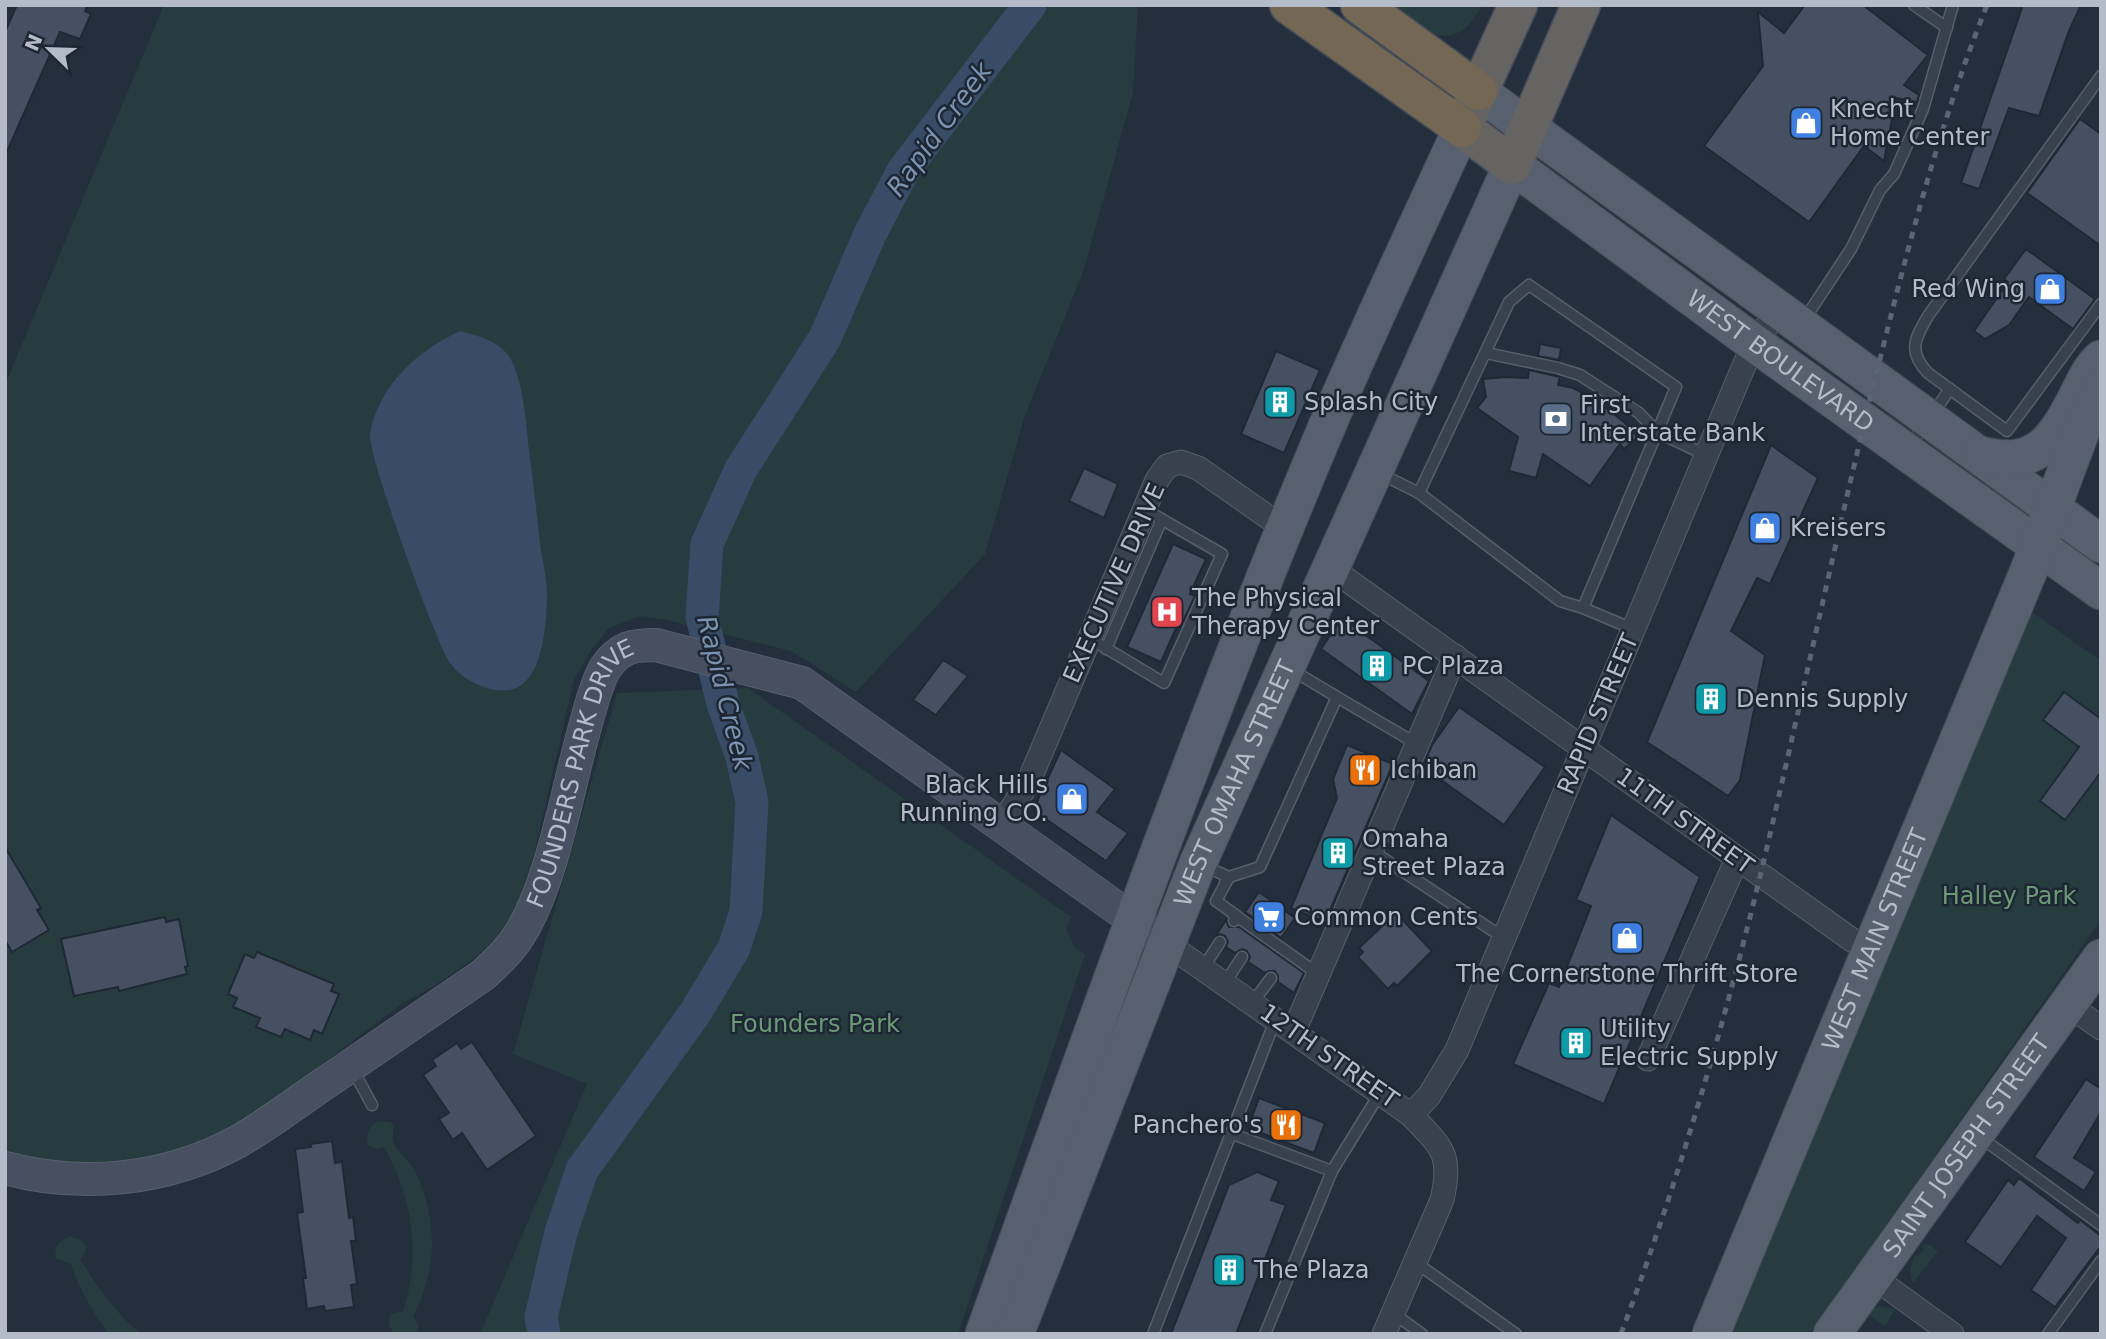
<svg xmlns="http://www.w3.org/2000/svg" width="2106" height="1339" font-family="'DejaVu Sans',sans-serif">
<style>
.green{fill:#263c3f}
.water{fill:#394c67}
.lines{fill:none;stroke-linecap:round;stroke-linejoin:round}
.river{stroke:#394c67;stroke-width:33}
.building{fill:#455162;stroke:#1f2835;stroke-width:2}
.service-casing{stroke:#565f6c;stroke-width:13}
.minor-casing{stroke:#565f6c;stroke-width:25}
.secondary-casing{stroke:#565f6c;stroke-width:34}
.primary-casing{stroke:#414a57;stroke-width:39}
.trunk-casing{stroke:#434c59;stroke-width:41}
.motorway-casing{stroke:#434c59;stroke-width:41}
.service{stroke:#38414e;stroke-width:10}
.minor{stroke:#38414e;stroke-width:23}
.secondary{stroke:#465061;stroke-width:32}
.primary{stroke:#56606e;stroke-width:37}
.trunk{stroke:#656462;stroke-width:38}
.motorway{stroke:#746855;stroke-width:38}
.rail{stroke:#5a6575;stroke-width:5;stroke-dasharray:7 7;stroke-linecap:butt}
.labels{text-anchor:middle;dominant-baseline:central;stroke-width:5;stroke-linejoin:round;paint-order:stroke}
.poi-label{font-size:24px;fill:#b4bcc9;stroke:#1d2633;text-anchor:start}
.street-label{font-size:24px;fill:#b4bcc9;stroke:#1d2633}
.park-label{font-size:24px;fill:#6b9a76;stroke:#1d2633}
.water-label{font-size:26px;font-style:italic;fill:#7c92b1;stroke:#1d2633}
</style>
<rect width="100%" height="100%" fill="#242f3e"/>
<g class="green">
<path d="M164 5H1138L1133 93 1083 272 1024 418 985 554 856 692 791 651 667 620 640 616 609 628 591 650 574 680 532 863 518 901 503 931 476 957 436 985 403 1003 236 1129 176 1152 124 1164 64 1166 5 1153V385Z"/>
<path d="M1383 5H1482C1455 60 1419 29 1383 5Z"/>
<path d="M2032 612 2101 661V920L1809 1334H1731Z"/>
<path d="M748 688 1071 917 1066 929 1076 950 1085 954 958 1334H480L587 1084 513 1054 617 693Z"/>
<path d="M378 1121 390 1122 393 1125C394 1130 392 1136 393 1141 395 1149 410 1162 415 1171 438 1218 438 1270 413 1316L419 1326 416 1334H395C389 1328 387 1322 391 1314L403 1311C421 1256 413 1198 384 1147L376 1149 368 1145C366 1133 367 1128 378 1121Z"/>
<path d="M70 1236 80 1240 87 1246 81 1260C97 1288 116 1313 141 1334H109C93 1312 79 1290 71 1264L56 1258C53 1247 61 1240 70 1236Z"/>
<path d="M1928 1244 1938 1251 1913 1283C1909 1273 1910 1265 1915 1255L1918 1256 1924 1249 1921 1247 1923 1245Z"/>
<path d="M1880 1306 1895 1309 1885 1326 1869 1315 1868 1311Z"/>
</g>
<path class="water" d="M460 331C478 336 500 341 510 358 524 383 526 423 529 451 533 479 536 507 539 535 540 554 547 574 547 593 547 619 544 684 510 690 489 693 462 680 450 663 436 643 367 453 370 434 379 385 417 351 460 331Z"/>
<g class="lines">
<path class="river" d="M544 1334 541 1317 561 1232 582 1170 695 1013 734 948 746 911 752 802 742 757 723 704 702 617 707 544 741 469 825 338 870 234 903 171 1030 5"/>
</g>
<g class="building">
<path d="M17 5H88L85 11 91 14 80 39 60 32 5 156V32Z"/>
<path d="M1805 5H1863L1928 55 1904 85 1919 95 1917 102 1896 98 1884 161 1864 146 1809 222 1704 146 1763 66 1758 12 1784 33Z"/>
<path d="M2023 5H2081L2069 31 2039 116 2009 108 1979 189 1961 183Z"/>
<path d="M2080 119 2101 134V246L2027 193Z"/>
<path d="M2026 249 2095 299 2073 329 2029 297 2009 325 1985 339 1974 331 2008 282 2004 279Z"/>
<path d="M1540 344 1561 348 1559 360 1538 356Z"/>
<path d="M1276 351 1320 370 1284 453 1241 434Z"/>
<path d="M1529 370 1560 377 1558 385 1573 388 1595 399 1625 423 1638 437 1624 449 1620 444 1590 486 1543 454 1536 478 1509 471 1518 437 1477 408 1486 397 1483 379 1506 377 1528 378Z"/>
<path d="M1771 445 1818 478 1770 584 1757 578 1731 631 1765 655 1740 780 1728 796 1647 742Z"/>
<path d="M1084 468 1118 484 1104 518 1069 501Z"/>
<path d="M1173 544 1206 559 1190 594 1195 596 1180 628 1177 626 1161 662 1127 647Z"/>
<path d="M1342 618 1429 681 1412 714 1321 649Z"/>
<path d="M943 660 968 676 936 715 913 700Z"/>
<path d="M2064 692 2101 719V772L2065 820 2040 801 2079 747 2043 720Z"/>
<path d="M1459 707 1545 767 1504 825 1423 767 1432 745Z"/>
<path d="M1347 745 1393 764 1325 922 1291 908 1337 798 1333 779Z"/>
<path d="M1061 750 1115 789 1097 812 1128 833 1106 861 1033 810Z"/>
<path d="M1611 815 1700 877 1604 1104 1513 1064 1549 983 1559 987 1591 906 1576 900Z"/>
<path d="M5 847 41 908 37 910 49 930 12 952 5 940Z"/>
<path d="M1259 892 1295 918 1281 938 1245 912Z"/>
<path d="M1396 913 1432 951 1397 986 1394 983 1388 989 1358 957 1363 952 1359 948Z"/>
<path d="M165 917 166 922 179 919 188 966 185 967 187 974 119 991 118 987 74 996 61 939Z"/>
<path d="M1226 920 1229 927H1239L1304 973 1294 993 1278 982V976L1275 971H1269L1265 973 1248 962 1250 957 1247 951 1242 949 1235 953 1226 947 1228 942 1225 936 1220 934 1215 937Z"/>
<path d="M257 952 334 984 331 991 339 994 322 1034 314 1030 310 1040 285 1029 281 1037 256 1027 260 1018 233 1007 237 998 228 994 245 954 254 958Z"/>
<path d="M472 1042 536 1136 487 1170 462 1133 453 1140 439 1119 449 1113 423 1075 436 1066 432 1060 457 1043 461 1049Z"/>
<path d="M2086 1079 2101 1089V1112L2074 1158 2096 1172 2084 1191 2034 1157Z"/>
<path d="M1259 1098 1325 1123 1314 1153 1248 1128Z"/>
<path d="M332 1141 335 1163 342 1162 349 1218 353 1217 356 1241H351L357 1284 351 1285 354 1307 325 1311 324 1306 307 1309 303 1278H306L297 1213 303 1212 295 1149 311 1147 310 1144Z"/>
<path d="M1257 1172 1279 1181 1271 1200 1286 1205 1236 1334H1171L1229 1185Z"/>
<path d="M2019 1178 2078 1223 2080 1220 2101 1236V1246L2055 1307 2031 1290 2066 1238 2037 1216 2001 1267 1965 1242 2008 1180 2014 1185Z"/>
</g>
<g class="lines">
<defs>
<g id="service">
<path d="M1914 5 1947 28"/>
<path d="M2101 76 1928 316C1914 340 1908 352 1928 373L2007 431 2101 304"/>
<path d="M1804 320 1851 249 1880 190 1894 174 1923 109 1953 5"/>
<path d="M1486 353 1558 368 1580 375 1639 413 1657 432 1706 455"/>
<path d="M1909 447 1950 389"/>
<path d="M1379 473 1419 493 1509 302 1529 285 1676 387 1583 608 1560 601 1419 493"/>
<path d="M1583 608 1633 629"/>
<path d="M1089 638 1164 683 1222 554 1144 509"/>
<path d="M1106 649 1162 519"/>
<path d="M1337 697 1417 744"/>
<path d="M1372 851 1504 938"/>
<path d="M1202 865 1229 877 1225 883"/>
<path d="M1232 913 1318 974"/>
<path d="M1234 921 1237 916 1216 901 1229 877 1260 867 1337 697 1292 670"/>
<path d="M1203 968 1220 942"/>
<path d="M1225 983 1242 957"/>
<path d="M1253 1002 1271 978"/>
<path d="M352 1068 372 1105"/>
<path d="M1230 1133 1332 1171"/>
<path d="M1980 1137 2101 1225"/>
<path d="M1415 1262 1516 1334"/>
<path d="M1393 1313 1422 1334"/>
<path d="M1153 1334 1276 1018"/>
<path d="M1265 1334 1332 1171 1380 1093"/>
<path d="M2048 1334 2101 1261"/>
</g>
<g id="minor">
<path d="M1329 567 1852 940 1872 949"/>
<path d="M1001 825 1028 783 1157 480 1167 466 1181 462 1198 468 1285 529"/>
<path d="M1166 943 1411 1115C1441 1147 1453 1153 1442 1200L1384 1334"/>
<path d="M2067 1004 2101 1028"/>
<path d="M1294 1031 1455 656"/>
<path d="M1648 1059 1737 859"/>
<path d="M1411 1115 1429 1096 1457 1050 1740 375 1754 343 1779 310"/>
<path d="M1872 1276 1952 1334"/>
</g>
<g id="secondary">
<path id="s1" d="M5 1168C82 1189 167 1180 237 1142 271 1123 302 1098 334 1077 383 1043 433 1009 483 975 495 964 507 953 516 940 550 891 566 797 582 738 587 720 596 682 606 667 620 647 633 645 656 645L802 683 1153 934"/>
</g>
<g id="primary">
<path d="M1478 91 2101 544"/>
<path d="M1980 455C2039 470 2056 438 2080 391 2086 379 2091 368 2101 359"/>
<path d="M984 1334C1093 1031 1200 728 1325 431 1368 329 1416 229 1462 128"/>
<path id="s2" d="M1015 1334 1198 863 1512 165 1754 343 2101 591"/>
<path id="s3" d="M1711 1334 2029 570 2083 426 2101 387"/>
<path id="s4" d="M1832 1334 2101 958"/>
</g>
<path id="trunk" d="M1518 5 1462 128 1512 165 1581 5"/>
<g id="motorway">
<path d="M1289 5 1462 128"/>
<path d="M1360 5 1478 91"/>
</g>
</defs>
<use href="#service" class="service-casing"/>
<use href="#minor" class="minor-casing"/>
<use href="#secondary" class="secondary-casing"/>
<use href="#primary" class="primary-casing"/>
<use href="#trunk" class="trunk-casing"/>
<use href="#motorway" class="motorway-casing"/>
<use href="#service" class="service"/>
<use href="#minor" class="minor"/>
<use href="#secondary" class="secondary"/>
<use href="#primary" class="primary"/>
<use href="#trunk" class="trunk"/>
<use href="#motorway" class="motorway"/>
<path class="rail" d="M1621 1334C1681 1174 1729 1009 1768 843 1807 676 1842 509 1884 343 1913 228 1943 115 1987 5"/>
</g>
<defs>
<symbol id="shop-square" viewBox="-11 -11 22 22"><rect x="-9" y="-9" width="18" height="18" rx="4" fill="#3f7fe0" stroke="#1d2633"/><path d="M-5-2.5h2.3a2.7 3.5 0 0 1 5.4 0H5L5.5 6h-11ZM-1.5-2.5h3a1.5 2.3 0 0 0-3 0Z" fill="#fff"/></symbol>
<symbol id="building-square" viewBox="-11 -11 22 22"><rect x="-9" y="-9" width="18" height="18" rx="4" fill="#0f9aa8" stroke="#1d2633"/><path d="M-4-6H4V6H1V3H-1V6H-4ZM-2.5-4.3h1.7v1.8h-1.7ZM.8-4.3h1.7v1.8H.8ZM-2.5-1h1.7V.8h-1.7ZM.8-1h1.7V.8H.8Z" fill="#fff"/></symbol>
<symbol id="bank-square" viewBox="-11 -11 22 22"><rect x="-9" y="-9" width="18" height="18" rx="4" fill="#5c6f8a" stroke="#1d2633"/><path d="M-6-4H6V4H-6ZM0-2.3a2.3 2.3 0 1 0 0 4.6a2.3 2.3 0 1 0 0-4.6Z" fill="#fff"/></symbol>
<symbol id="hospital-square" viewBox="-11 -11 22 22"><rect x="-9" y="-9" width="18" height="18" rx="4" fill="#e0444e" stroke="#1d2633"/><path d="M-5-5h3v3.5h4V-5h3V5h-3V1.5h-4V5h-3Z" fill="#fff"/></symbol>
<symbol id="restaurant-square" viewBox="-11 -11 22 22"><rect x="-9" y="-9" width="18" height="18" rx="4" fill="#e8710a" stroke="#1d2633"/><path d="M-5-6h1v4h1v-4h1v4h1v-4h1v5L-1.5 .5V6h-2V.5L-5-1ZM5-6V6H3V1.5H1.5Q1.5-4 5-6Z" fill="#fff"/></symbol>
<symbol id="supermarket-square" viewBox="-11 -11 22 22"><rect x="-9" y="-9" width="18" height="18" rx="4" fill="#3f7fe0" stroke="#1d2633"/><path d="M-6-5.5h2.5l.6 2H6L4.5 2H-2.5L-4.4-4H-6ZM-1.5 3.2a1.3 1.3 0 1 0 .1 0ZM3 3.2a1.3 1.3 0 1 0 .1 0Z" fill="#fff"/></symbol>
</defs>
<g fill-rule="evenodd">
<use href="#shop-square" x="1787" y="104" width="38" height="38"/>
<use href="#shop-square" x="2031" y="270" width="38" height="38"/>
<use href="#building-square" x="1261" y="383" width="38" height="38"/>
<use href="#bank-square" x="1537" y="400" width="38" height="38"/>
<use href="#shop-square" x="1746" y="509" width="38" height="38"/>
<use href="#hospital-square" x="1148" y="593" width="38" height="38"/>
<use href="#building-square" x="1358" y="647" width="38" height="38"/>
<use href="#building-square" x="1692" y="680" width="38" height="38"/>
<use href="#restaurant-square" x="1346" y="751" width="38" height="38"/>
<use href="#shop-square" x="1053" y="780" width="38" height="38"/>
<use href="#building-square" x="1319" y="834" width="38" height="38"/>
<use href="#supermarket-square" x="1250" y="898" width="38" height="38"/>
<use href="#shop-square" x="1608" y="919" width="38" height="38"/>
<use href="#building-square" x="1557" y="1024" width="38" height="38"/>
<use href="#restaurant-square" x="1267" y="1106" width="38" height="38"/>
<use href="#building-square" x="1210" y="1251" width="38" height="38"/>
</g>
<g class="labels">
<g class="poi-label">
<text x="1830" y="109">Knecht<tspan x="1830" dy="28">Home Center</tspan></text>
<text x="2025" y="289" text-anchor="end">Red Wing</text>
<text x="1304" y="402">Splash City</text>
<text x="1580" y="405">First<tspan x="1580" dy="28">Interstate Bank</tspan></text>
<text x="1790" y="528">Kreisers</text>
<text x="1192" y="598">The Physical<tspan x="1192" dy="28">Therapy Center</tspan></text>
<text x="1402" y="666">PC Plaza</text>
<text x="1736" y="699">Dennis Supply</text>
<text x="1390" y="770">Ichiban</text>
<text x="1048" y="785" text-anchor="end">Black Hills<tspan x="1048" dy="28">Running CO.</tspan></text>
<text x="1362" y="839">Omaha<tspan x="1362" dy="28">Street Plaza</tspan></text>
<text x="1294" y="917">Common Cents</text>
<text x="1627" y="974" text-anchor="middle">The Cornerstone Thrift Store</text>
<text x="1600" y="1029">Utility<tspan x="1600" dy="28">Electric Supply</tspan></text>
<text x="1262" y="1125" text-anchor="end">Panchero's</text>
<text x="1254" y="1270">The Plaza</text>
</g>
<g class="street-label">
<text stroke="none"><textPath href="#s2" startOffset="1603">WEST BOULEVARD</textPath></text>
<text transform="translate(1114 583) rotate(-66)">EXECUTIVE DRIVE</text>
<text transform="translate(1598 714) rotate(-67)">RAPID STREET</text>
<text stroke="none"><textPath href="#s1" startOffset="765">FOUNDERS PARK DRIVE</textPath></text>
<text stroke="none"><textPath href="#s2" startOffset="593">WEST OMAHA STREET</textPath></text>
<text transform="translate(1685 821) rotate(36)">11TH STREET</text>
<text stroke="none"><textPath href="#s3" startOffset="427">WEST MAIN STREET</textPath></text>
<text transform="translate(1329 1056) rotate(35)">12TH STREET</text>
<text stroke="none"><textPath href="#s4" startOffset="231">SAINT JOSEPH STREET</textPath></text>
</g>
<g class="park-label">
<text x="2009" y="896">Halley Park</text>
<text x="815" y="1024">Founders Park</text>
</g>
<g class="water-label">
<text transform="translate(939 129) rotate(-54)">Rapid Creek</text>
<text transform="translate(725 693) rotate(76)">Rapid Creek</text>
</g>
</g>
<rect width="2106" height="1339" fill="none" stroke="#b4bcc9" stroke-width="14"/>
<g transform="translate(49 49) rotate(293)" stroke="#1d2633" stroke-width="5" paint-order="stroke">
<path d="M0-5L12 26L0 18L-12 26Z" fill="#b4bcc9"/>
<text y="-10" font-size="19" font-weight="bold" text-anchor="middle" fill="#b4bcc9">N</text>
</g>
</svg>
